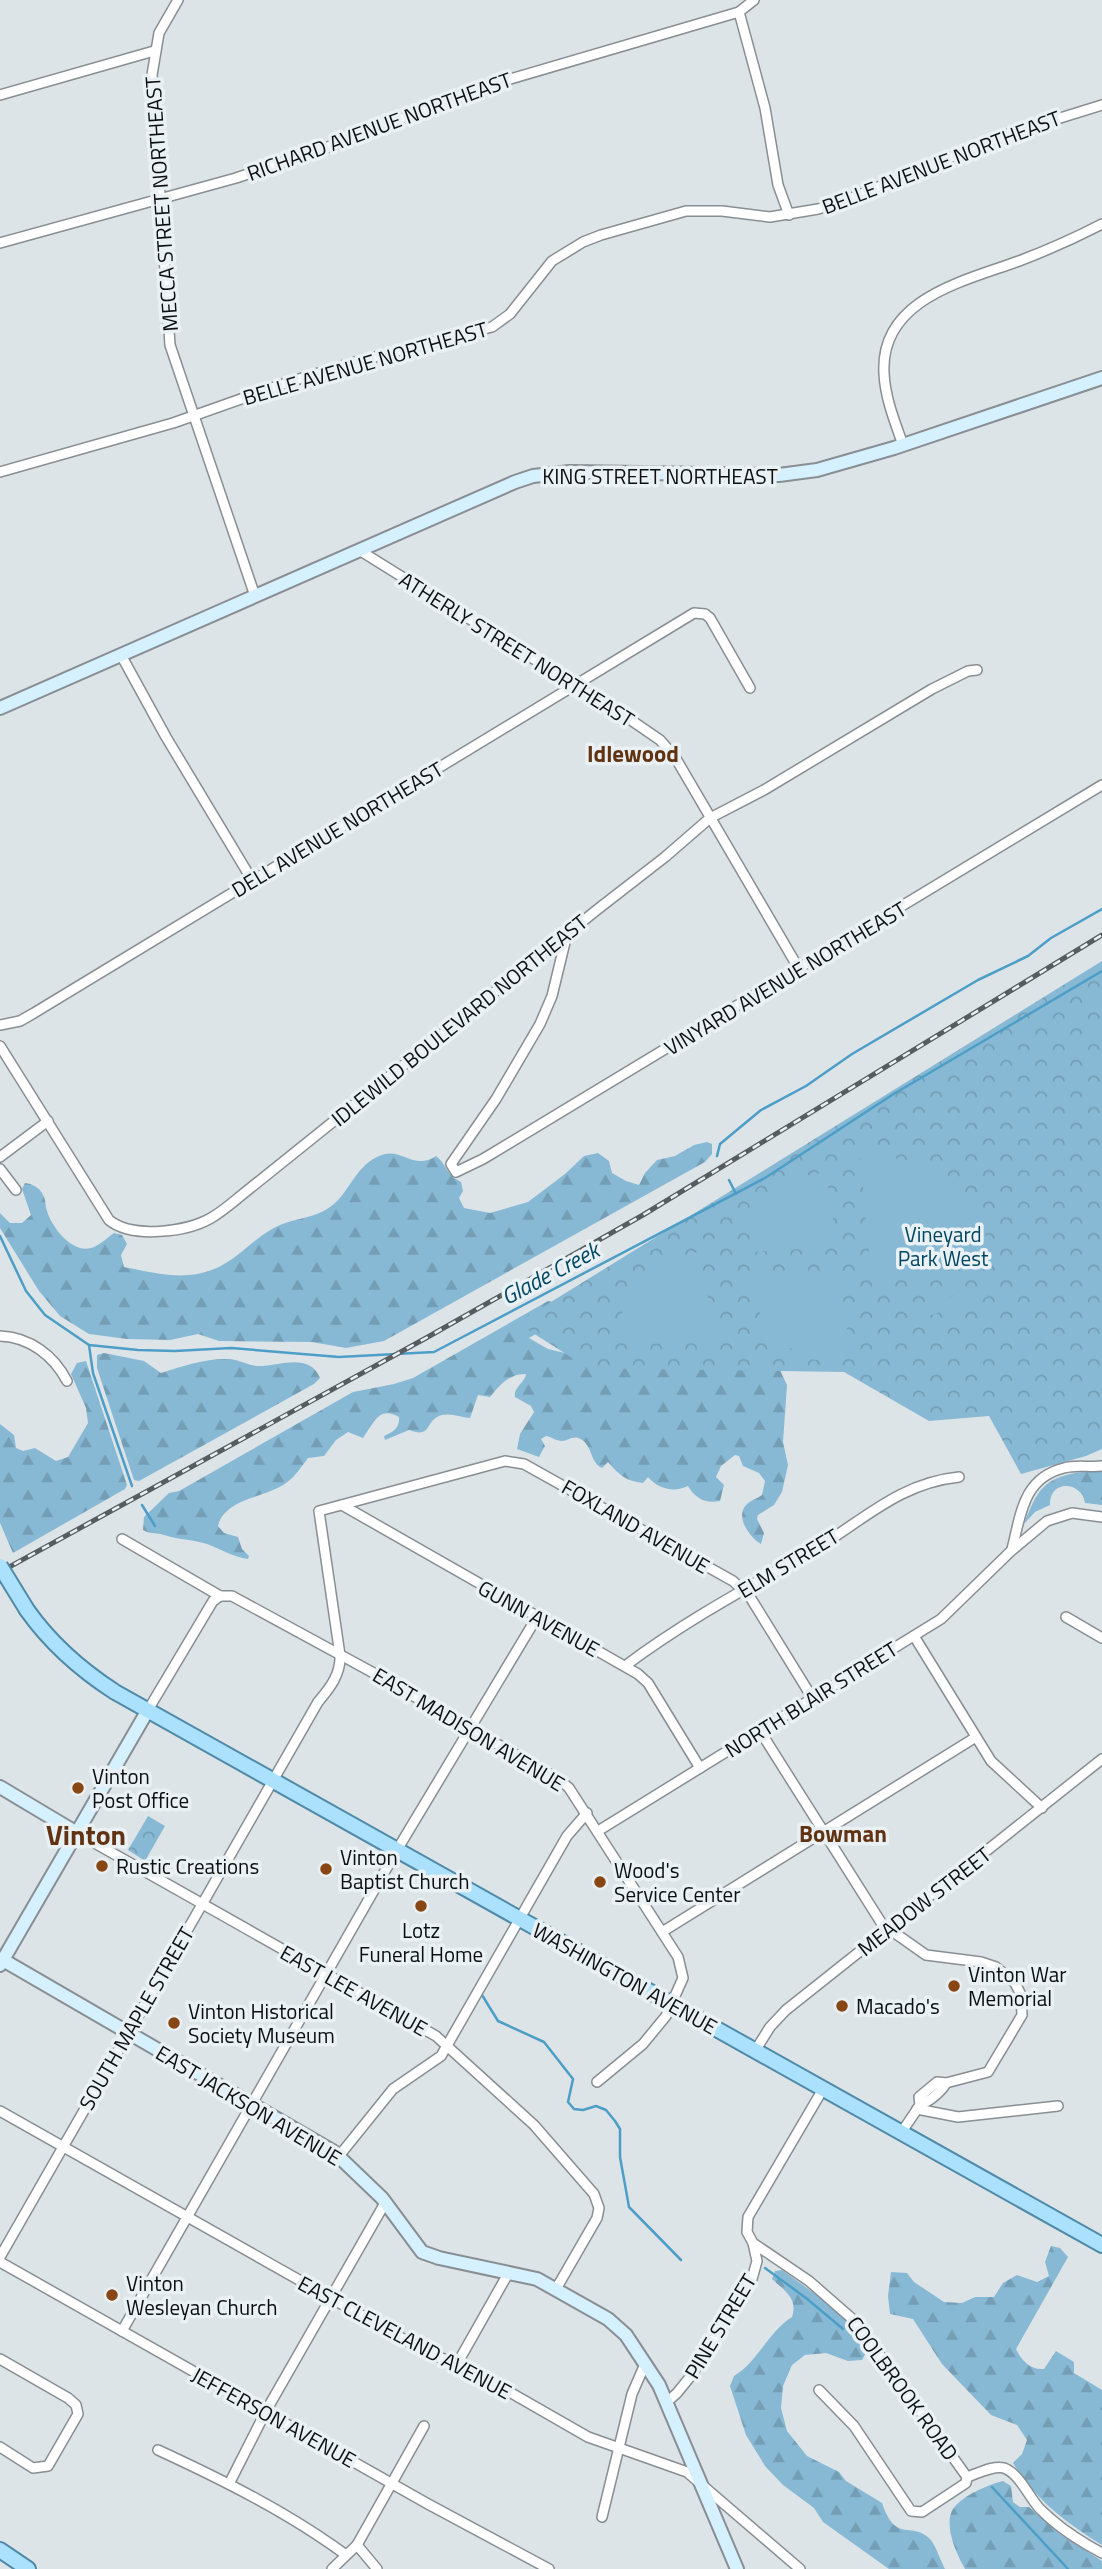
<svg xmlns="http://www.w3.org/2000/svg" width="1102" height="2569" font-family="'Titillium Web',sans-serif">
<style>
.forest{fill:url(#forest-firs)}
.park{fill:url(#park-crowns)}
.garden{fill:#88b9d4}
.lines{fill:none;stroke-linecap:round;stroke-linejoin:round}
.stream{stroke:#4d9ec7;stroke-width:2.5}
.street-casing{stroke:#888e92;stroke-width:12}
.secondary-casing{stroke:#888e92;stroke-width:16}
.primary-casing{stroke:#4f8aa9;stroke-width:18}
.street{stroke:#fff;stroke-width:9}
.secondary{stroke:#d5f0fe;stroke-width:12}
.primary{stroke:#abe1fd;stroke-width:14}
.rail-casing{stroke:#575c5e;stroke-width:5}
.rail{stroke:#eaf1f5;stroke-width:2.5;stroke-dasharray:8;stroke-linecap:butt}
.primary-bridge-casing{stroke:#4f8aa9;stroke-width:18;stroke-linecap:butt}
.primary-bridge{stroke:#abe1fd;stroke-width:14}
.poi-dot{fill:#884615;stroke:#eaf1f5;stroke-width:2.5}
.labels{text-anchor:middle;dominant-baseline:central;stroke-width:7;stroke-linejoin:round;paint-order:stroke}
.street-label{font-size:21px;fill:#0c0f10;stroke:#eaf1f5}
.park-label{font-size:21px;fill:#004662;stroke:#eaf1f5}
.poi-label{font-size:21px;fill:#0c0f10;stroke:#eaf1f5;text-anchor:start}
.neighbourhood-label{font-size:23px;font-weight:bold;fill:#613312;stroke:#eaf1f5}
.water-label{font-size:23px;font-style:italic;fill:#004763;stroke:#eaf1f5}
.district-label{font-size:28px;font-weight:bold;fill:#613312;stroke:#eaf1f5}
</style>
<defs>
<pattern id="forest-firs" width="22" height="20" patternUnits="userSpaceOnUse" patternTransform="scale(1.75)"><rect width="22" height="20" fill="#88b9d4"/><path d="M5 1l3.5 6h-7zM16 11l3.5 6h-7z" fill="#749eb5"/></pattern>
<pattern id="park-crowns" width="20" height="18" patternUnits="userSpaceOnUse" patternTransform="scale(1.75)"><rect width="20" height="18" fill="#88b9d4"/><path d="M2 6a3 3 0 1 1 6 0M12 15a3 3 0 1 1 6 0" fill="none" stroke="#749eb5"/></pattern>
</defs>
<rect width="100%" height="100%" fill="#dde4e8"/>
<g class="forest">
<path d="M707 1142 712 1144V1154L705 1162 384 1341 346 1348 312 1342 219 1341 198 1334 170 1340 127 1339 89 1334 60 1316 39 1291 0 1228V1213L10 1223H22L31 1215 22 1189 25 1183C33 1184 40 1188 43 1195 46 1199 45 1206 47 1211 52 1228 75 1258 96 1246 102 1243 108 1237 114 1233L122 1235 127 1244 121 1255 124 1267C163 1275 197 1284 232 1259 248 1248 261 1233 280 1225 296 1218 315 1218 330 1207 349 1194 354 1168 377 1157 401 1144 412 1172 436 1156 447 1165 446 1174 461 1182L463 1191 459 1198 464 1208 490 1213 528 1202 565 1174 584 1156 598 1153 609 1161 612 1173 626 1181 639 1185 645 1173 657 1160 675 1156 694 1145Z"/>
<path d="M548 1301 558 1303 560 1320 529 1338 548 1349 599 1361 779 1368 787 1385 783 1442 788 1465 782 1492 774 1505 758 1515 757 1519 764 1533 761 1544C750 1538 734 1516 747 1504 751 1500 757 1499 762 1495L765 1481 759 1473 743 1466 739 1456 735 1455 721 1466 716 1477 724 1485 720 1501C705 1504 695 1498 688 1486 674 1493 658 1489 648 1477L643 1483C626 1481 619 1475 608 1462L602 1468C589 1462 593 1443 578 1438 572 1436 568 1441 562 1441 556 1441 552 1437 546 1436L541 1439 545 1446 539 1457 517 1449 520 1434 534 1412 531 1406 515 1397C513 1387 525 1383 526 1374 509 1374 501 1384 490 1397L478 1395 470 1418C461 1417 451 1413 442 1415 424 1420 433 1439 409 1430L385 1440 384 1436C393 1432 400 1428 399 1417 379 1405 373 1424 363 1438L348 1432 336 1440 324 1456 308 1458C302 1466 295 1477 286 1483 266 1498 225 1498 218 1526L224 1533 238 1537 242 1549 249 1556 248 1559C233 1557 221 1549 207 1544 192 1539 178 1540 164 1535 157 1532 151 1535 143 1530L144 1517 169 1493 179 1491 353 1392 394 1384 413 1378Z"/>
<path d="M104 1353 144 1361 161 1373C183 1366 206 1358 230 1359 240 1360 251 1367 262 1366 281 1365 310 1353 320 1378L314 1384 139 1481 134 1480 97 1368V1355Z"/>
<path d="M86 1361 127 1485 125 1489 13 1553 0 1523V1424L14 1435 16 1448 23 1451 35 1448 56 1461 68 1457 88 1423 86 1408 71 1374 77 1363Z"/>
<path d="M1082 1472H1102V1505L1085 1503C1082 1481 1049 1479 1050 1505L1035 1512 1024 1524C1037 1490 1044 1477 1082 1472Z"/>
<path d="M1051 2246 1060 2248 1068 2257 1016 2349C1022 2361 1030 2370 1044 2369L1056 2351 1074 2362V2373L1102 2390V2545C1066 2523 1035 2499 1013 2463L1022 2454 1027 2440 1017 2425 991 2415 942 2364 913 2319 890 2314 888 2296 891 2272 907 2273 914 2282 944 2302 962 2303 975 2297H994L1003 2283 1017 2275 1037 2282 1049 2276 1045 2262Z"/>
<path d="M782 2270C813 2293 851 2315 867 2351L862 2360 848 2361 826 2353 805 2355 792 2365 783 2386 781 2408 787 2431 807 2456 839 2472 846 2481 882 2503C896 2544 910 2521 929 2538 936 2545 940 2560 945 2569H889L823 2522 814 2508 783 2485 765 2466 746 2435 730 2386 734 2376C758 2362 768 2332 792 2317 798 2298 785 2291 772 2279L775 2271Z"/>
<path d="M1003 2481 1011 2486 1013 2502 1020 2507H1029L1060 2534 1102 2561V2569H965C957 2555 943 2525 953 2509 963 2495 988 2485 1003 2481Z"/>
</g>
<g class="park">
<path d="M1102 961V1449L1086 1456 1021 1474 989 1416 929 1421 844 1372 588 1368 517 1323Z"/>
<path d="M148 1816 165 1826 145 1861 128 1850Z"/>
</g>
<g class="garden">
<path d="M860 1152 910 1161 948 1179 979 1216 994 1261 872 1283Z"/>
<path d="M826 1172 837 1247 750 1252 752 1211 777 1187 804 1176Z"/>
<path d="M698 1252 717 1340 631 1345 612 1339 634 1282 681 1256Z"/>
<path d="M835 1271 841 1279 850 1357 815 1360 776 1341 755 1304 751 1276Z"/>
<path d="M984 1286 987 1297 928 1316 925 1305Z"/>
</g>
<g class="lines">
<g class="stream">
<path d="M717 1156 720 1144 761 1110 806 1086 852 1054 978 980 1028 956 1051 938 1102 909"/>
<path d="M729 1180 736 1194"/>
<path d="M0 1236 26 1291 45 1315 89 1345 138 1350 175 1351 231 1348 339 1357 434 1352 765 1178 892 1095 1102 971"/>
<path d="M89 1345 93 1373 132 1486"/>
<path d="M142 1505 155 1526"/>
<path d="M482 1995 498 2021 544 2042 573 2079 568 2102 574 2109 583 2110 596 2106 606 2110 615 2121 620 2129V2157L629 2207 681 2260"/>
<path d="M765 2268 806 2298 843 2329"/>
<path d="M992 2487 1068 2569"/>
</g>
<defs>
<g id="street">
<path d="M178 0 159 33 152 75 170 345 255 596"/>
<path d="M739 12 765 108 778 185 789 215"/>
<path d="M0 95 154 51"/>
<path d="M0 243 236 178 328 147 483 87 739 12 754 0"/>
<path d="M903 445C895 422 885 398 884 373 880 299 964 281 1019 261 1048 250 1075 238 1102 224"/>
<path d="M0 472 173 423 289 382 355 362 492 327 510 314 552 261 583 242 601 235 686 211H722L770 217 818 209 842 202 1002 136 1102 105"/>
<path d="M359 550 625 716 660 740 675 757 799 969"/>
<path d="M121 655 166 737 252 880"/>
<path d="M567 934 552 996 540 1024 496 1099 451 1164 456 1172 483 1159 1102 785"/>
<path d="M0 1025 20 1021 34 1013 694 613 705 614 710 618 750 688"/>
<path d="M0 1046 109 1220C132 1239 187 1232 211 1218 223 1211 233 1202 243 1194L598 909 665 857 710 818 764 790 932 689 968 671 977 670"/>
<path d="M0 1157 48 1121"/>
<path d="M0 1169 16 1190"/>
<path d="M0 1336C30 1337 54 1356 67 1381"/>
<path d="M342 1505 638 1674 648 1683 700 1768"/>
<path d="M122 1539 220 1596"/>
<path d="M1012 1549C1021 1514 1023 1478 1064 1468 1077 1464 1090 1468 1102 1466"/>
<path d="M220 1596H232L370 1671 560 1780 569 1788 678 1957 683 1978 666 2016 643 2044 597 2082"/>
<path d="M1066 1617 1102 1638"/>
<path d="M914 1636 991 1761 1042 1808"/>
<path d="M625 1666C685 1621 752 1585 817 1548 865 1519 900 1483 959 1477"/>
<path d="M148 1710 213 1601 220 1596"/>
<path d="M760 1731 882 1924 926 1955 981 1962 996 1967 1015 1983 1021 1995 1022 2015 988 2072 946 2083 937 2082 919 2097 920 2105 901 2133"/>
<path d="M598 1831 941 1619 1011 1551 1047 1521 1072 1513 1102 1517"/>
<path d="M77 1833 436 2036 534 2125 594 2194 599 2208 597 2218 556 2289"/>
<path d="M662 1932 976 1737"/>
<path d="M755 2051 770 2027 786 2010 1102 1759"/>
<path d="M823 2089 748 2217 747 2232 753 2243 809 2281 857 2323 967 2477"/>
<path d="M920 2105C929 2102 942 2091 946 2083"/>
<path d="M917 2109 958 2117 1058 2106"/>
<path d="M0 2111 430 2354 466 2367 588 2437 687 2472 800 2569"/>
<path d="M339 2156 393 2089 441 2056 567 1836 587 1813"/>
<path d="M0 2257 318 1702C330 1688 341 1674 340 1655L319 1511 505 1461 524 1464 733 1581 750 1597 813 1699"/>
<path d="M0 2262 428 2504 549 2569"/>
<path d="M122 2331 397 1850 537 1617"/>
<path d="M0 2359 68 2398 76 2405 78 2414 48 2466 33 2468 0 2447"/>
<path d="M457 2364 509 2272"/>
<path d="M819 2390 854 2426 911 2511 922 2512 966 2483 967 2477C977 2474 993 2465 1004 2468 1019 2473 1029 2497 1040 2509 1058 2527 1079 2541 1102 2553"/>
<path d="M667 2402 677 2393 690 2377 752 2279 757 2261 753 2243"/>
<path d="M158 2450C223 2480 289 2513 346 2555"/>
<path d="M229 2484 266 2411 385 2203"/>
<path d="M602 2517 632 2394 645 2364"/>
<path d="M357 2545 377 2569"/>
<path d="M332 2569 357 2545 424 2426"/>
</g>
<g id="secondary">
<path d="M0 708 515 482 533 476 570 472 779 475 817 470 894 448 1102 378"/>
<path d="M0 1787 77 1833"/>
<path d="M3 1960 334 2152 382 2198 422 2252 439 2258 537 2279 608 2319 626 2335 659 2385 737 2569"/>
<path d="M0 1965 148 1710"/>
</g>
<g id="primary">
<path d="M27 1610C51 1644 81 1670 115 1692L1102 2245"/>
<path d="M0 2550 28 2569"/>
</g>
</defs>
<use href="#street" class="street-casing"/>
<use href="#secondary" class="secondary-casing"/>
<use href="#primary" class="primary-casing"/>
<use href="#street" class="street"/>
<use href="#secondary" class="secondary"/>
<use href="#primary" class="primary"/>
<defs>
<path id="rail" d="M0 1572 426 1338 643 1215 1102 935"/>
</defs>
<use href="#rail" class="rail-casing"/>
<use href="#rail" class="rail"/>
<defs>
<path id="primary-bridge" d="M0 1566 27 1610"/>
</defs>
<use href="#primary-bridge" class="primary-bridge-casing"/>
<use href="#primary-bridge" class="primary-bridge"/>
</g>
<g class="poi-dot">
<circle cx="78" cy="1788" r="7"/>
<circle cx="102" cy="1866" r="7"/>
<circle cx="326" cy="1869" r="7"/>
<circle cx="600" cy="1882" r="7"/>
<circle cx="421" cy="1906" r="7"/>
<circle cx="954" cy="1986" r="7"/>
<circle cx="842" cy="2006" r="7"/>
<circle cx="174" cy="2023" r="7"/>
<circle cx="112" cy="2295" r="7"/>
</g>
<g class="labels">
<g class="street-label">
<text transform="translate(379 126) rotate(-20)">RICHARD AVENUE NORTHEAST</text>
<text transform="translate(941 162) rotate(-21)">BELLE AVENUE NORTHEAST</text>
<text transform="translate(161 204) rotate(-94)">MECCA STREET NORTHEAST</text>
<text transform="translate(365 363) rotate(-16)">BELLE AVENUE NORTHEAST</text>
<text x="660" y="476">KING STREET NORTHEAST</text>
<text transform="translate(517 649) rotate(32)">ATHERLY STREET NORTHEAST</text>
<text transform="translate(337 829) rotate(-31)">DELL AVENUE NORTHEAST</text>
<text transform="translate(785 978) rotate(-31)">VINYARD AVENUE NORTHEAST</text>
<text transform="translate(459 1020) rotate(-39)">IDLEWILD BOULEVARD NORTHEAST</text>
<text transform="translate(636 1526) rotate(30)">FOXLAND AVENUE</text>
<text transform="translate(788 1563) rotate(-31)">ELM STREET</text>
<text transform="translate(539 1618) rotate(29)">GUNN AVENUE</text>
<text transform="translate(811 1699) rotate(-32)">NORTH BLAIR STREET</text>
<text transform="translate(469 1729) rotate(31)">EAST MADISON AVENUE</text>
<text transform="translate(924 1901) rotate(-38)">MEADOW STREET</text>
<text transform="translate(625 1978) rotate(29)">WASHINGTON AVENUE</text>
<text transform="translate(354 1990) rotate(29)">EAST LEE AVENUE</text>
<text transform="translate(136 2018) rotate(-60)">SOUTH MAPLE STREET</text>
<text transform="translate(249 2105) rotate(31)">EAST JACKSON AVENUE</text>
<text transform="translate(720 2326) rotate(-59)">PINE STREET</text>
<text transform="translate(405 2337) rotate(28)">EAST CLEVELAND AVENUE</text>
<text transform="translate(903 2388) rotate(54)">COOLBROOK ROAD</text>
<text transform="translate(274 2417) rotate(29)">JEFFERSON AVENUE</text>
</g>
<g class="park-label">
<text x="943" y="1234">Vineyard<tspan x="943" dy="24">Park West</tspan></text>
</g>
<g class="poi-label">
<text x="92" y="1776">Vinton<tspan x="92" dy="24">Post Office</tspan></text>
<text x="340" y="1857">Vinton<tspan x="340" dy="24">Baptist Church</tspan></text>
<text x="116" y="1866">Rustic Creations</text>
<text x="614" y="1870">Wood's<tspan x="614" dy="24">Service Center</tspan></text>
<text x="421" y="1930" text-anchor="middle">Lotz<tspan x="421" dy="24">Funeral Home</tspan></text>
<text x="968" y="1974">Vinton War<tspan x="968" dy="24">Memorial</tspan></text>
<text x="856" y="2006">Macado's</text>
<text x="188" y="2011">Vinton Historical<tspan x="188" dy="24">Society Museum</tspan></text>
<text x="126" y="2283">Vinton<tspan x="126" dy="24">Wesleyan Church</tspan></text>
</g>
<g class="neighbourhood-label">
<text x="633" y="753">Idlewood</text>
<text x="843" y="1833">Bowman</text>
</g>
<g class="water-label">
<text transform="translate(550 1273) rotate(-28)">Glade Creek</text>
</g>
<g class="district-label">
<text x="86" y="1834">Vinton</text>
</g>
</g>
</svg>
